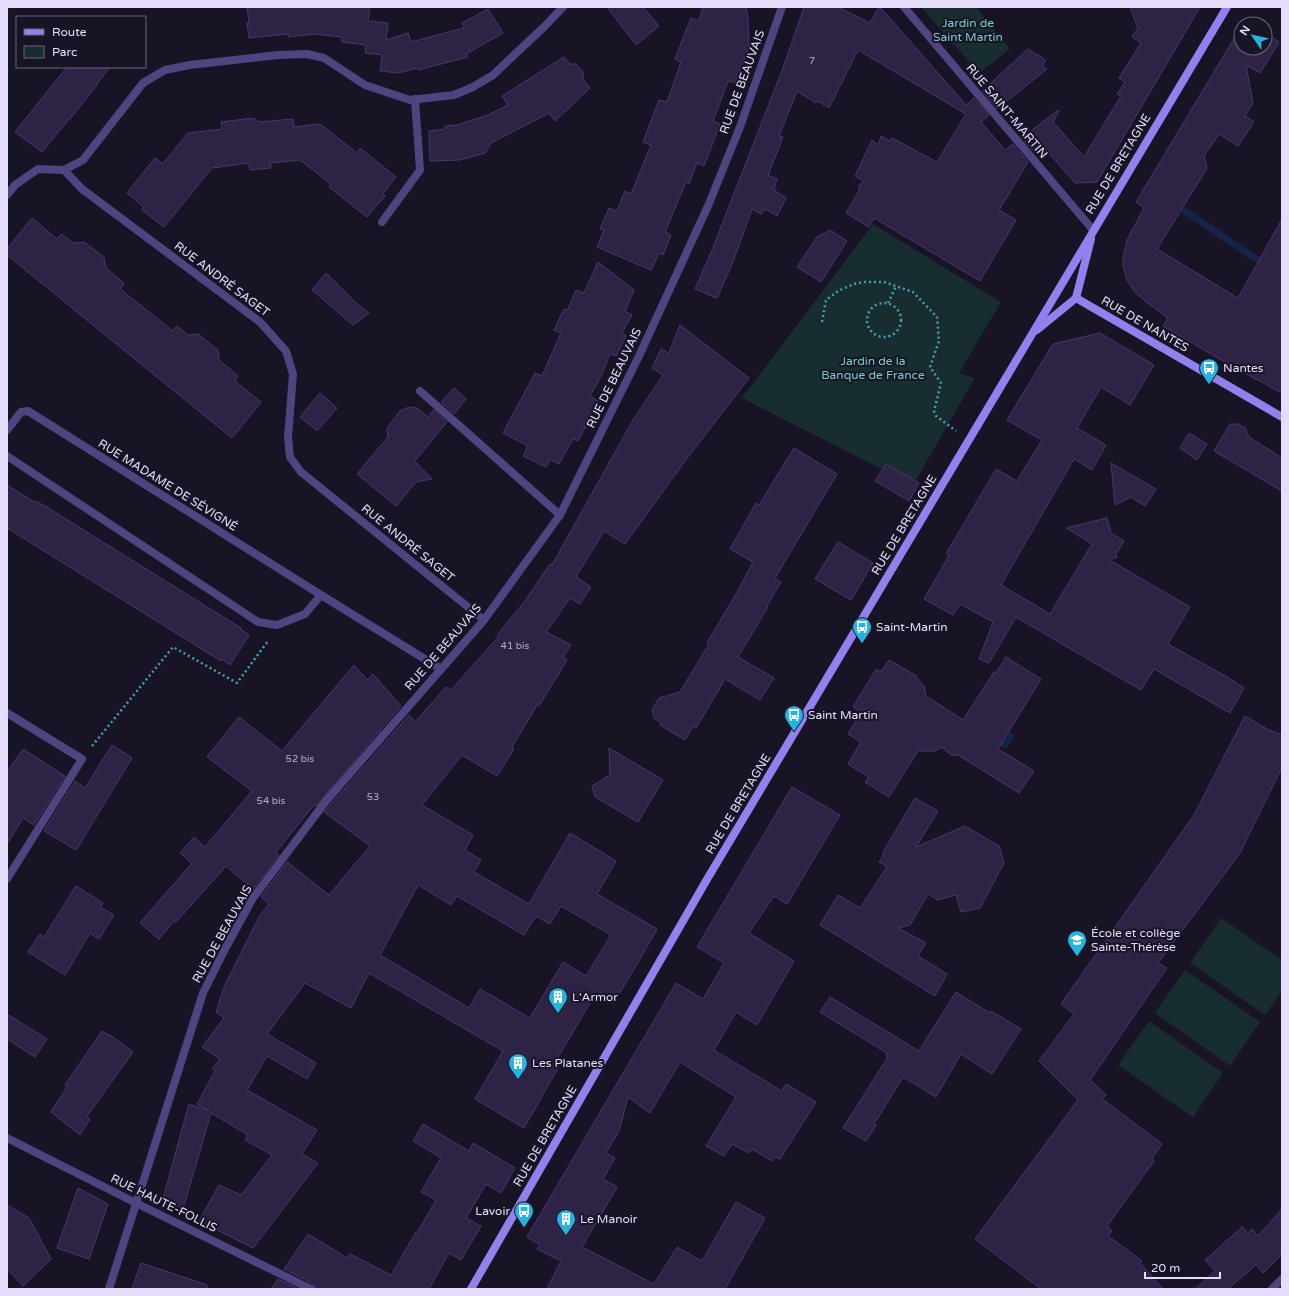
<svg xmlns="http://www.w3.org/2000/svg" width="1289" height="1296" font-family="'Varela Round',sans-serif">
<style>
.green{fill:#172d30}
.water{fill:#162348}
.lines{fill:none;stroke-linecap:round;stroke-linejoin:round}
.stream{stroke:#162348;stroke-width:7}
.building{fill:#2e2245;stroke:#49376e;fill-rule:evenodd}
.path{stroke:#40a3ac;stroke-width:2.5;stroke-dasharray:2 3;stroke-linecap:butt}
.service{stroke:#4f447f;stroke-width:8}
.minor{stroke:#4f447f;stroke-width:8}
.tertiary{stroke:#4f447f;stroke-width:8}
.secondary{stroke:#9280ee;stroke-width:8}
.labels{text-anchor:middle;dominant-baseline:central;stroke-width:4;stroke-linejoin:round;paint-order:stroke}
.number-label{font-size:10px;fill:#b7aece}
.park-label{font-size:12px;fill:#72d2c7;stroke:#191326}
.street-label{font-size:12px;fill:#e5ddfb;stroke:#191326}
.poi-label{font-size:12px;fill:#e5ddfb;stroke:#191326;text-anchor:start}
</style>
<rect width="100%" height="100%" fill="#191326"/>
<g class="green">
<path d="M921 7H976L1010 49 979 73Z"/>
<path d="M873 224 1001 302 959 373 975 378 913 485 742 398Z"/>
<path d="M1221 918 1282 960V991L1265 1015 1190 963Z"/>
<path d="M1185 970 1260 1022 1230 1066 1155 1013Z"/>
<path d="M1149 1021 1223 1073 1193 1117 1118 1065Z"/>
</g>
<path class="water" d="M984 716 1015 735 1006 749 975 730Z"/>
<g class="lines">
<path class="stream" d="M1185 211 1256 259"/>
</g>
<g class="building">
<path d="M247 7H370L368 21 388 23 386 40 408 33 411 42 464 28 462 23 488 9 503 33 466 54 468 57 418 70 417 68 398 73 380 71 382 55 365 53 366 45 342 42V37L314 34 289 37V34L249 38 247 23 249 21Z"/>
<path d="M607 7H643L659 26 636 45Z"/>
<path d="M703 7H746L748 18 749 46 735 83 728 81 713 121 720 124 704 166 697 163 689 184 686 182 665 232 671 235 663 255 659 253 651 270 597 247 604 230 600 229 609 208 617 211 625 191 631 194 651 145 643 142 659 100 667 102 681 62 675 59 691 18 699 21Z"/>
<path d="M804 7H838L870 23 879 7H880L966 105 974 98 989 115 981 122 1005 150 1013 144 1028 162 999 210 1016 220 980 281 874 218 869 227 846 213 860 189 858 188 863 181 855 176 872 140 878 145 881 136 890 141 892 138 937 162 966 114 858 50 829 108 818 101 816 103 797 91 779 136 783 137 768 175 777 179 774 190 786 198 777 216 765 209 761 214 752 209 733 262 717 298 695 289 712 250 783 68Z"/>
<path d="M1130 7H1200L1097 182 1075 183 1040 143 1034 152 1022 138 1058 110 1059 111 1053 122 1084 157 1121 96 1117 94 1125 82 1119 78 1141 43 1132 37 1138 28Z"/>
<path d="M1241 27V48H1265V33L1279 42 1260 73 1246 65 1253 103 1245 116 1254 122 1238 146 1219 134 1204 156 1207 168 1157 249 1238 298 1282 219V393L1228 364 1163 326 1168 318 1145 301 1134 291 1127 280 1123 266V258L1127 240 1144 208 1136 202Z"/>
<path d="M1028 49 1046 60 1042 66 1047 69 997 109 982 91Z"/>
<path d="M564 57 570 64H576L583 72V79L590 88 555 121 549 113 491 143 485 153 460 160 430 161 429 131 445 129V126L457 125 488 115 508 105 502 96Z"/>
<path d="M67 67H110L96 85H97L70 119H69L42 152 15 132Z"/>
<path d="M253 118 259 122 293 119 294 127 320 124 357 153 360 148 396 177 383 194 385 196 367 217 329 187 331 184 300 160 270 163 271 168 250 170 249 163 212 168 164 227 142 210 144 207 127 193 155 158 163 164 188 133 222 129 221 122Z"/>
<path d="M32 218 57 239 62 234 73 243 84 242 104 257 106 268 124 283 120 289 173 331 177 326 188 335 198 334 218 350 219 360 238 376 235 381 261 402 232 438 7 255V249Z"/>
<path d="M830 230 847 241 821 282 797 267 817 237Z"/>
<path d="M598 262 634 290 625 311 632 315 622 333 626 336 616 356 610 354 601 376 590 396 599 402 578 441 573 439 559 464 550 459 546 467 523 456 528 446 503 433 535 373 542 376 561 333 554 330 564 309 567 311 576 290 584 293Z"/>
<path d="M326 273 354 301 369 313 353 325 312 290Z"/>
<path d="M680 325 749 378 688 457 625 544 604 531 576 577 591 587 580 604 570 598 546 632 571 645 563 657 567 660 539 706 537 705 512 747 514 749 497 776 462 755 422 805 473 835 465 850 481 860 474 872 529 904 570 833 616 861 597 894 657 929 636 966 614 1002 597 991 557 1059 562 1061 524 1128 475 1099 503 1051 369 973 351 1008 305 983 267 1034 316 1063 307 1079 267 1056 247 1090 317 1130 302 1154 318 1163 253 1248 199 1221 219 1185 241 1195 272 1155 245 1140 248 1135 211 1113 182 1212 162 1202 189 1104 209 1111 197 1104 215 1071 212 1069 220 1059 202 1047 224 1018 216 1012 225 985 259 917 269 904 261 897 287 862 329 895 370 846 324 812 409 715 415 722 446 687 451 690 499 636 498 634 525 601 550 564 552 565 633 420 663 375 652 368 661 349 669 353ZM418 885 451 905 457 896 524 935 536 916 550 924 561 906 611 935 586 976 563 962 530 1018 480 989 469 1008 380 955Z"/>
<path d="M1100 333 1154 365 1130 405 1101 387 1077 428 1106 445 1092 470 1074 459 1001 585 1050 614 1092 544 1066 528 1107 518 1111 533 1124 541 1116 554 1117 558 1114 557 1111 561 1190 607 1168 644 1227 677 1244 688 1230 713 1154 669 1141 690 1016 617 989 663 979 659 993 622 960 604 953 615 924 599 949 556 946 554 996 469 1017 481 1042 440 1007 420 1053 344Z"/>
<path d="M454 388 466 399 454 414 441 402Z"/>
<path d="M320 393 337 408 317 431 300 417Z"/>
<path d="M409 407 417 408 428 417 434 410 447 422 415 461 432 479 416 482 396 506 357 474 388 437 387 428 400 411Z"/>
<path d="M1230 424H1238L1245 428 1249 437 1282 458V491L1214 451Z"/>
<path d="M1189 433 1207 444 1197 460 1180 448Z"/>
<path d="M794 448 837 474 775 578 781 582 767 606 768 607 738 657 774 678 760 700 725 679 696 728 693 726 685 740 660 725 661 723 654 718 652 710 659 698 680 692 709 644 707 643 736 594 753 562 730 549 756 503 759 505Z"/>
<path d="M1111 463 1156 489 1145 506 1131 497 1115 505Z"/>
<path d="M886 464 919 483 909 501 875 481Z"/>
<path d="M7 485 34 502 35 501 45 506 241 628 240 629 249 635 230 665 222 659 221 661 7 528Z"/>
<path d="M838 542 873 563 851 600 815 579Z"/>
<path d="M1006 657 1041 679 998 749 1034 771 1019 793 958 755H951L942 747 935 751H918L889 797 865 782 869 777 848 764 861 742 848 734 861 712 853 707 876 669 881 672 889 660 915 675 924 686 926 696 963 720 994 672 996 673Z"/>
<path d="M354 665 367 680 373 674 401 706 316 806 314 805 289 836 276 852 279 855 253 889 226 866 176 922H173L159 939 140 923 192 863 180 853 194 837 205 847 252 791 207 757 239 717 282 751Z"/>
<path d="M1245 716 1267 729 1282 735V767L1240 853 1158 963 1167 968 1090 1080 1106 1095 1102 1099 1162 1144 1152 1158 1154 1161 1107 1226 1112 1231 1108 1236 1142 1261 1140 1263 1163 1289H1041L975 1239 1078 1100 1039 1061 1074 1014 1061 1004 1194 815Z"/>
<path d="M112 745 132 758 76 850 44 831 75 781 85 788Z"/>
<path d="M609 748 663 780 638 822 595 797 592 786 610 775Z"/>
<path d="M23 749 65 776 34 825 23 818 7 844V772Z"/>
<path d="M792 787 840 815 787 904 774 896 749 933 794 961 757 1025 736 1012 714 1050 782 1091 786 1084 816 1102 780 1159 775 1157 772 1161 752 1149 749 1153 732 1144 724 1156 706 1146 736 1097 680 1062 650 1113 628 1097 619 1131 606 1153 615 1158 603 1179 617 1187 582 1247 654 1284 677 1247 702 1261 736 1202 765 1218 725 1289H547L561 1261 537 1249 540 1245 527 1237 676 983 703 999 724 963 697 947Z"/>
<path d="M915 798 938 811 916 847 965 826 999 846 1004 863 980 908 961 912 956 895 938 900 928 894 910 925 898 928 926 943 918 956 947 974 935 996 820 925 838 895 860 908 887 867 879 862 884 855 882 854Z"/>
<path d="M76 886 103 903 100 907 114 915 99 939 90 933 65 975 28 952 40 934 44 937Z"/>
<path d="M956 992 990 1013 991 1011 1021 1029 992 1074 961 1054 936 1097 903 1077 874 1124 876 1125 866 1141 843 1128 888 1057 886 1056 887 1053 820 1012 830 997 919 1051Z"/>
<path d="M7 1014 47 1039 35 1057 7 1039Z"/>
<path d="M102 1031 110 1036V1035L133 1052 87 1116 90 1119 80 1135 51 1112 67 1087 65 1085Z"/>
<path d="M423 1124 469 1151 473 1143 515 1168 501 1193 486 1184 466 1218 481 1226 461 1260 449 1253 429 1289H316L313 1284 284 1269 308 1234 347 1258 350 1254 391 1275 416 1232 417 1233 436 1200 421 1192 441 1158 413 1141Z"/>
<path d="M78 1188 108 1204 89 1259 57 1248Z"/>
<path d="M7 1205 29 1218 51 1259 23 1286 7 1269Z"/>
<path d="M1282 1209V1254L1263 1273 1256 1265 1228 1289H1195L1215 1271 1205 1260 1242 1227 1248 1233 1252 1229 1258 1236Z"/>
<path d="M141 1263 207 1285V1289H132Z"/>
<path d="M278 1279 299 1289H271Z"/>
</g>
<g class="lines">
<g class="path">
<circle cx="884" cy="320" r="17"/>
<path d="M888 303 896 286"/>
<path d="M822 322 826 300 838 291 854 284 863 282H884L913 292 937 317 939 341 930 367 941 383 934 411 936 416 956 431"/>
<path d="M92 746 173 647 237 683 268 641"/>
</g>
<path class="service" d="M382 222 420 170 415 99"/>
<g class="minor">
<path d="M64 170 83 160 143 83 165 70 190 65 278 55 307 54 324 58 365 85 410 100 454 95 473 87 493 75 545 26 563 7"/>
<path d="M7 195 15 185 38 169 64 170 82 189 260 322 286 351 293 374 288 437 290 457 301 472 484 620"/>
<path d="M420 391 560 515"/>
<path d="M7 430 21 412 28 411 321 595"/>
<path d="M7 456 258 622 277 625 305 614 321 595 441 669"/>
<path d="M7 713 82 759 7 879"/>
<path d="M136 1203 311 1289"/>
<path d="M1272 1289 1282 1279"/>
</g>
<g class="tertiary">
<path d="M904 7 1093 230"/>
<path d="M7 1138 136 1203"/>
<path d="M109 1289 203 993 225 949 253 898 326 801 484 620 560 515 639 356 708 206 740 127 782 7"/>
</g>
<g class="secondary">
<path d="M1076 298 1282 417"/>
<path d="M1076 298 1091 239"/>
<path d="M1037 330 1076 298"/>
<path d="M471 1289 706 881 1227 7"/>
</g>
</g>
<defs>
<symbol id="bus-pin" viewBox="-11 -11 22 30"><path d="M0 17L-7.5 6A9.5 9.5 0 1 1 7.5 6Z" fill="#22b5e2" stroke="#191326"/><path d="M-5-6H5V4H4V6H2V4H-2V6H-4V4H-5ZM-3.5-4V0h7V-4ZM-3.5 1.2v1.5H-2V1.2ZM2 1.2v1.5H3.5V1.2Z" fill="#fff"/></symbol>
<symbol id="school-pin" viewBox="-11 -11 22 30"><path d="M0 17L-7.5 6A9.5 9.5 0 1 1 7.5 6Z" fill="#22b5e2" stroke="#191326"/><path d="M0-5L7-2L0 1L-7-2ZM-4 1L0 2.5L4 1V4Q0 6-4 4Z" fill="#fff"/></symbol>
<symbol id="building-pin" viewBox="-11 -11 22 30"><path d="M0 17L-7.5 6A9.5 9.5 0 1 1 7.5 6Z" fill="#22b5e2" stroke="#191326"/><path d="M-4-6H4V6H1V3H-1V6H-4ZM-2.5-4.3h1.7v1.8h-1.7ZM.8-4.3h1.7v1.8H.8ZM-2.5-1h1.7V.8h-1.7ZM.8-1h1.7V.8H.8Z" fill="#fff"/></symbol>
</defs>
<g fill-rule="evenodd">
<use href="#bus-pin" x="1198" y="357" width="22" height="30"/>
<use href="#bus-pin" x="851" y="616" width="22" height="30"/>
<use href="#bus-pin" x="783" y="704" width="22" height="30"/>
<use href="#school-pin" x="1066" y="929" width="22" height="30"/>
<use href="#building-pin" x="547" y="986" width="22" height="30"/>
<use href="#building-pin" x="507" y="1052" width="22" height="30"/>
<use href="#bus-pin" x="513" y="1200" width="22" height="30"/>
<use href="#building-pin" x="555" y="1208" width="22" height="30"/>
</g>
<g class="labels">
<g class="number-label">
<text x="812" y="61">7</text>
<text x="515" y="646">41 bis</text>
<text x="300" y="759">52 bis</text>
<text x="373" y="797">53</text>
<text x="271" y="801">54 bis</text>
</g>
<g class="park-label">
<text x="968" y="23">Jardin de<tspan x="968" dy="14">Saint Martin</tspan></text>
<text x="873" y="361">Jardin de la<tspan x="873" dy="14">Banque de France</tspan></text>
</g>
<g class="street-label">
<text transform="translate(742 82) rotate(-70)">RUE DE BEAUVAIS</text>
<text transform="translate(1007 111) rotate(50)">RUE SAINT-MARTIN</text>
<text transform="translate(1118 164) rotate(-59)">RUE DE BRETAGNE</text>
<text transform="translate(222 279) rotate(37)">RUE ANDRÉ SAGET</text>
<text transform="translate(1145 324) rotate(30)">RUE DE NANTES</text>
<text transform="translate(614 378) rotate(-64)">RUE DE BEAUVAIS</text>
<text transform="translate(168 485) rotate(32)">RUE MADAME DE SÉVIGNÉ</text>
<text transform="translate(904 525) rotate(-59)">RUE DE BRETAGNE</text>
<text transform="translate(408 543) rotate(39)">RUE ANDRÉ SAGET</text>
<text transform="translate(443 647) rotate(-49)">RUE DE BEAUVAIS</text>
<text transform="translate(738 804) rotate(-59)">RUE DE BRETAGNE</text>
<text transform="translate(222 934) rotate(-61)">RUE DE BEAUVAIS</text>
<text transform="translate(545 1136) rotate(-60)">RUE DE BRETAGNE</text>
<text transform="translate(164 1203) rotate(26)">RUE HAUTE-FOLLIS</text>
</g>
<g class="poi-label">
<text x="1223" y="368">Nantes</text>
<text x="876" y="627">Saint-Martin</text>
<text x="808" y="715">Saint Martin</text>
<text x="1091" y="933">École et collège<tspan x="1091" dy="14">Sainte-Thérèse</tspan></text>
<text x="572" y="997">L'Armor</text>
<text x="532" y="1063">Les Platanes</text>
<text x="510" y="1211" text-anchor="end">Lavoir</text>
<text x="580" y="1219">Le Manoir</text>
</g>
</g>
<rect width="1289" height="1296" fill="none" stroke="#e5ddfb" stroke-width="16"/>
<rect x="16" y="16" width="130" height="52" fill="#191326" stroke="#6b647b"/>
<rect x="24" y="29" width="20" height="6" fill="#9280ee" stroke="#6b647b"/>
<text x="52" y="36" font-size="12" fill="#e5ddfb">Route</text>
<rect x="24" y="46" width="20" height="12" fill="#172d30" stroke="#6b647b"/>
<text x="52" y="56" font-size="12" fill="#e5ddfb">Parc</text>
<g transform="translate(1253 36) rotate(304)"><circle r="19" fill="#191326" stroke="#6b647b"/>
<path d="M0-3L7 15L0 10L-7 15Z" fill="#22b5e2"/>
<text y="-6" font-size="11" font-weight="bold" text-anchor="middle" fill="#e5ddfb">N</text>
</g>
<path d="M1145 1272v6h75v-6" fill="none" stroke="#e5ddfb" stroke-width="2"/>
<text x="1151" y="1272" font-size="12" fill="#e5ddfb" stroke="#191326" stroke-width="3" paint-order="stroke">20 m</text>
</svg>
